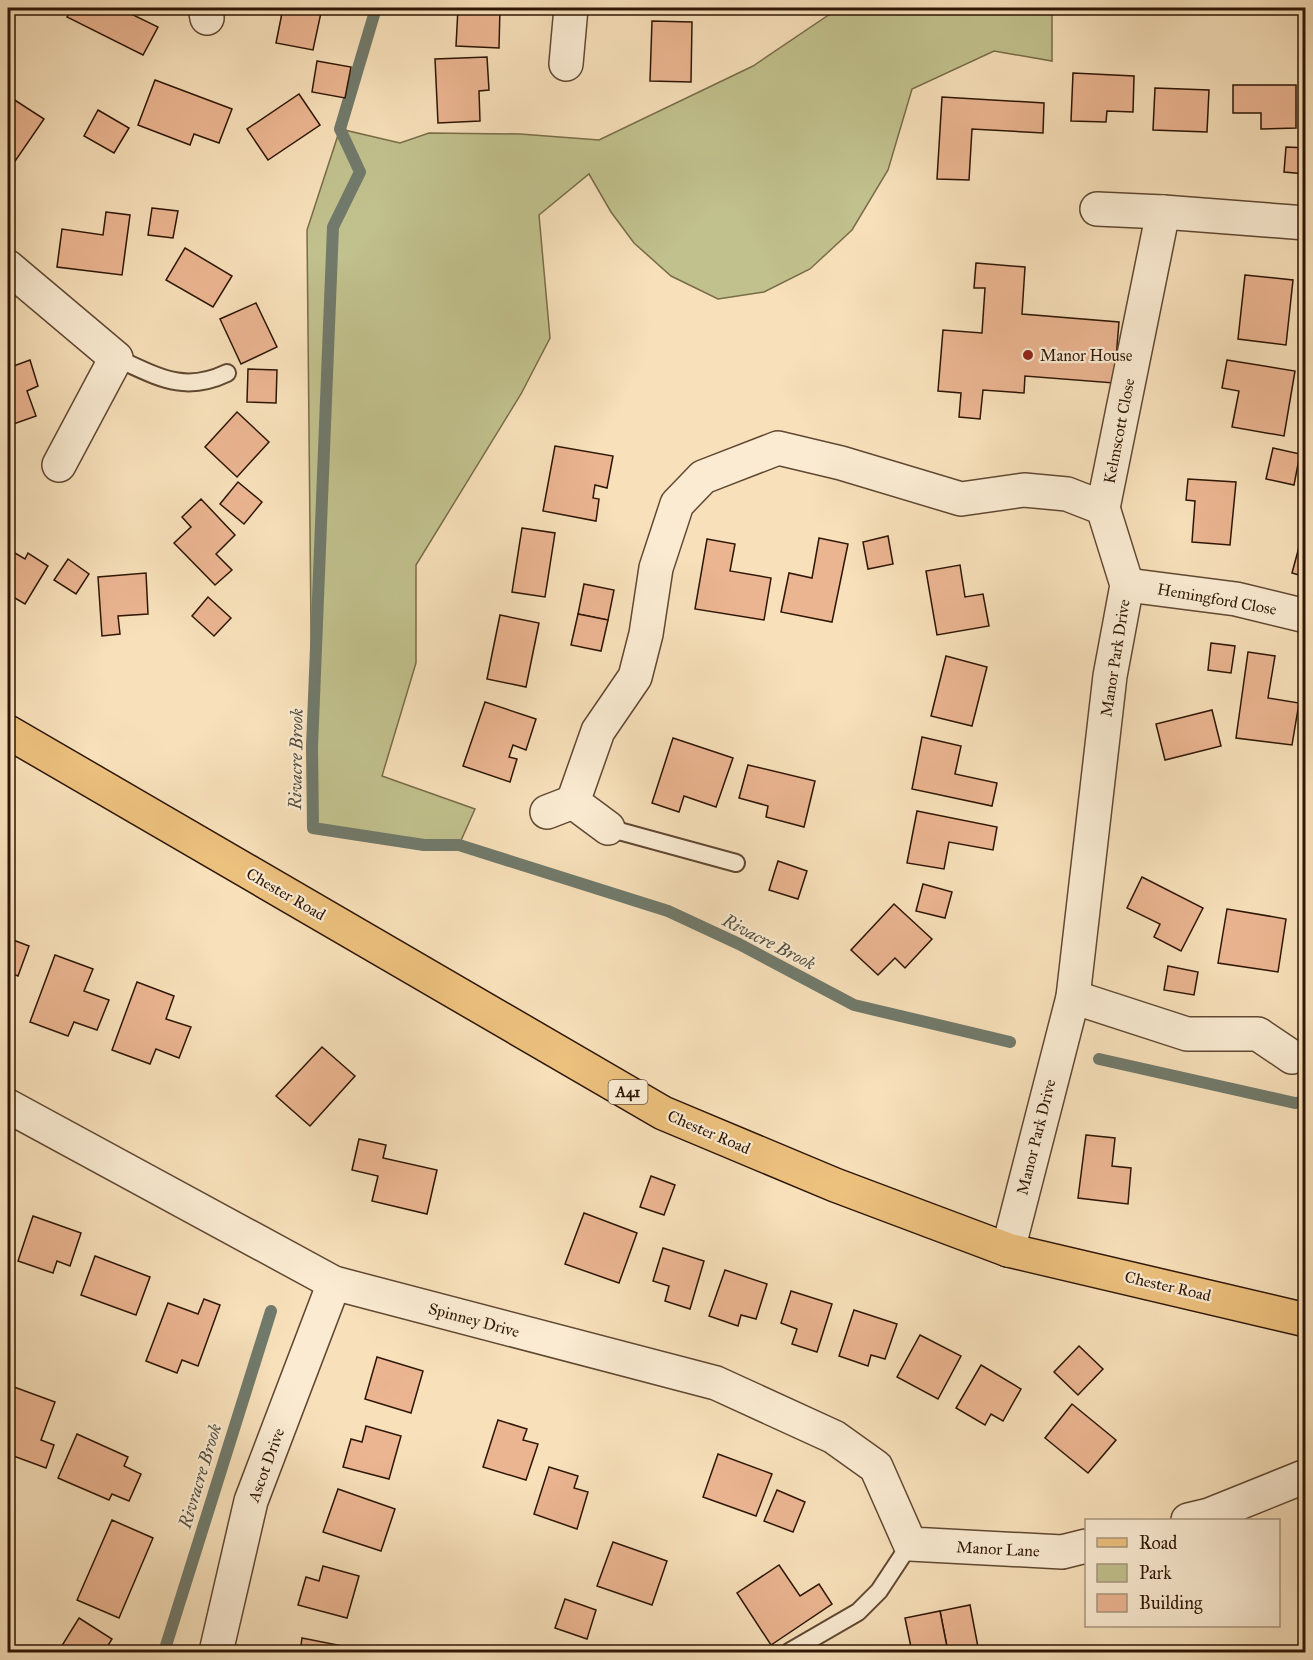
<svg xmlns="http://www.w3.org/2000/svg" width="1313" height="1660" font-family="'IM FELL Great Primer',serif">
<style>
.green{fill:#c1c18d;stroke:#786c49;stroke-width:1.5}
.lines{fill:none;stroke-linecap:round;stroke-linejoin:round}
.stream{stroke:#717a6b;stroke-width:12}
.building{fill:#ebb591;stroke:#2e1605;stroke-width:1.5}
.lane-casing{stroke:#604832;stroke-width:20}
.street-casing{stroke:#604832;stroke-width:36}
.primary-casing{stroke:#2e1605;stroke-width:36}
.lane{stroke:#faebd2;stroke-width:16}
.street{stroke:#faebd2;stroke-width:33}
.primary{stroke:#ecc07d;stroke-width:33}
.poi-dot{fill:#8f2418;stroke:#faebd2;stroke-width:2}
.labels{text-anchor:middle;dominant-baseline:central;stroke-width:4.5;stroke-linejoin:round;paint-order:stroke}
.shield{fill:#faebd2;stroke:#6b5642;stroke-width:1.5}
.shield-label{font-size:15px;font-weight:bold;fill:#2e1605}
.poi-label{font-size:16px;fill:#2e1605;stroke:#faebd2;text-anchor:start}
.street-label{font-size:16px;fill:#2e1605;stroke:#faebd2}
.water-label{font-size:18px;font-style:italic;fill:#555040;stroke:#faebd2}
</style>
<rect width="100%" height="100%" fill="#f7e0ba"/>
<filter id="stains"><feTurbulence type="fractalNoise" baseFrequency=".00333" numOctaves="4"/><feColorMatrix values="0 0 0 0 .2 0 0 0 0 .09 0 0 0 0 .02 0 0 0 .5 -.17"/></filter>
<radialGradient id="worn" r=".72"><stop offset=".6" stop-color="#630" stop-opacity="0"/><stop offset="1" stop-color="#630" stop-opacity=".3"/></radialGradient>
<path class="green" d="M839 8H1052V61L994 51 912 89 888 170 852 230 810 269 764 292 718 299 671 276 634 243 611 212 589 174 539 215 550 338 521 394 416 565V663L382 776 475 809 459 845H424L313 828 307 230 340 129 400 143 429 133 520 134 599 140 753 66Z"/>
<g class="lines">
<g class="stream">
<path d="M376 8 340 129 360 172 333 227 312 747 313 828 424 845H459L668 911 739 944 854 1005 1010 1042"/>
<path d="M1099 1059 1295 1103 1306 1102"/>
<path d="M164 1652 271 1311"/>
</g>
</g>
<g class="building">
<path d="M72 8H119L158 27 143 55 67 17Z"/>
<path d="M283 8H322L313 50 276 43Z"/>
<path d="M458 8H500L499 48 456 46Z"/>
<path d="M652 21 692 22 691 82 650 81Z"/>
<path d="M487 57 489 90 479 91 480 121 438 123 435 59Z"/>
<path d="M317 61 351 67 345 98 312 92Z"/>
<path d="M1073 73 1134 76 1133 112 1107 111 1106 122 1071 121Z"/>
<path d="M155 80 232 109 219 143 194 134 190 145 138 125Z"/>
<path d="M1233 85H1296V128L1261 129V113H1233Z"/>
<path d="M1155 88 1209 90 1207 132 1153 130Z"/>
<path d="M299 94 320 125 268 160 247 129Z"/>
<path d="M10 97 44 119 9 170 8 100Z"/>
<path d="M942 97 1044 103 1043 133 972 129 969 180 937 179Z"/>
<path d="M98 110 129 128 114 153 84 136Z"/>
<path d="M1286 147 1306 148V174L1284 172Z"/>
<path d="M152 208 178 211 173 238 148 235Z"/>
<path d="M106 212 130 215 122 275 57 267 62 229 103 235Z"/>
<path d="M185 248 232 276 213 307 166 280Z"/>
<path d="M976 263 1025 267 1022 314 1119 322 1114 383 1025 376 1024 393 983 390 980 419 959 417 961 393 938 391 943 330 982 333 985 288H974Z"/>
<path d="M1245 275 1293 280 1286 345 1238 339Z"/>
<path d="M256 303 277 347 241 364 220 319Z"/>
<path d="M30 360 38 386 27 391 36 416 8 426V368Z"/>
<path d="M1227 360 1295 371 1284 436 1232 427 1239 391 1222 388Z"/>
<path d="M248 369 277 370 276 403 247 402Z"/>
<path d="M237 412 269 442 237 477 205 447Z"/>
<path d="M555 446 613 456 607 488 595 485 593 498 599 499 596 521 543 511Z"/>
<path d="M1273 448 1300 454 1294 485 1266 479Z"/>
<path d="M1188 479 1236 482 1230 545 1192 542 1195 501 1186 500Z"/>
<path d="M238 482 262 502 244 524 220 504Z"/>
<path d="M201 499 235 535 216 554 232 570 215 585 174 543 191 527 182 517Z"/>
<path d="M522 528 555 533 545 597 512 592Z"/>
<path d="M888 536 893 564 868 569 863 542Z"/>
<path d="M819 538 848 544 832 622 781 612 789 573 812 578Z"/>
<path d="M707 539 735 544 730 571 771 578 764 620 695 609Z"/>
<path d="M1299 547 1306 549V577L1292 573Z"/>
<path d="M8 549 25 559 28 553 48 566 25 604 8 594Z"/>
<path d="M68 559 89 574 76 594 54 580Z"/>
<path d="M960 565 965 597 983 594 989 626 937 635 926 571Z"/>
<path d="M146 573 148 614 118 616 120 634 102 636 98 577Z"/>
<path d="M584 584 614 590 608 620 578 614Z"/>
<path d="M208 597 231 618 214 636 192 616Z"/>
<path d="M578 614 608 620 601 651 571 645Z"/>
<path d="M500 615 539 623 526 687 487 679Z"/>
<path d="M1211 643 1235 646 1231 673 1208 670Z"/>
<path d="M1248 652 1275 656 1268 698 1299 703 1292 745 1236 738Z"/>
<path d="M946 656 987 667 972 726 931 716Z"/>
<path d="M485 702 536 719 526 750 513 745 509 757 517 759 510 782 463 766Z"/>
<path d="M1212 710 1221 746 1165 760 1156 724Z"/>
<path d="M922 737 961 746 955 774 997 783 992 806 912 789Z"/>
<path d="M673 738 733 758 716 807 684 796 679 812 652 803Z"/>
<path d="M748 765 815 781 804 827 766 817 768 806 739 798Z"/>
<path d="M917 811 997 827 993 850 949 842 944 869 907 863Z"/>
<path d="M778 861 807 871 798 899 769 890Z"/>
<path d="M1142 877 1203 908 1181 951 1154 937 1160 924 1127 908Z"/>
<path d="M923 884 952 892 945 918 916 911Z"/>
<path d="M894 904 932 939 905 968 895 958 878 975 851 950Z"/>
<path d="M1227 909 1286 919 1278 972 1218 963Z"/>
<path d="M1305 921H1306V966L1299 965Z"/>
<path d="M8 938 29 946 18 976 8 972Z"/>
<path d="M55 955 93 969 84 991 109 1000 97 1030 74 1022 68 1036 30 1022Z"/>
<path d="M1168 966 1198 972 1194 995 1164 990Z"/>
<path d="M137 982 174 996 166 1019 191 1027 179 1058 156 1049 150 1064 112 1050Z"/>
<path d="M322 1047 355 1076 310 1126 276 1096Z"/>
<path d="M1086 1135 1115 1138 1112 1166 1131 1168 1128 1204 1078 1198Z"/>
<path d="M359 1139 386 1145 383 1158 437 1170 427 1214 372 1201 378 1176 352 1170Z"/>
<path d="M651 1176 675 1185 664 1215 640 1207Z"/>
<path d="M584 1213 637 1233 619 1283 565 1264Z"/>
<path d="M33 1216 81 1233 70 1266 57 1261 53 1273 18 1261Z"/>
<path d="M663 1248 704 1261 690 1309 665 1301 669 1286 653 1281Z"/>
<path d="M95 1256 150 1277 136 1315 81 1295Z"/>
<path d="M725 1270 767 1284 756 1319 741 1315 738 1326 709 1316Z"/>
<path d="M791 1291 832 1304 817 1352 792 1344 797 1329 781 1323Z"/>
<path d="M204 1299 220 1305 198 1366 182 1360 177 1373 146 1361 168 1303 198 1314Z"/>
<path d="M854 1310 897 1324 885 1359 871 1355 868 1366 839 1356Z"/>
<path d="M920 1335 961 1356 938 1399 897 1377Z"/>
<path d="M1079 1346 1103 1369 1078 1395 1054 1372Z"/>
<path d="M377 1357 423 1371 411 1413 365 1399Z"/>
<path d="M981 1365 1021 1389 1003 1421 991 1414 985 1425 956 1408Z"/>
<path d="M14 1387 55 1402 41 1440 54 1445 46 1468 8 1454V1405Z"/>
<path d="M1072 1404 1116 1440 1088 1473 1045 1438Z"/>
<path d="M498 1420 527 1429 523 1440 538 1444 526 1480 483 1467Z"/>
<path d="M366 1426 401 1436 389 1479 343 1467 351 1439 362 1442Z"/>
<path d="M77 1434 128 1457 124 1466 141 1474 129 1501 112 1494 109 1500 58 1478Z"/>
<path d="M718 1454 772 1474 756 1516 703 1497Z"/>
<path d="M549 1467 578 1476 574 1488 588 1492 577 1529 534 1514Z"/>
<path d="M338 1489 395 1509 381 1551 323 1532Z"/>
<path d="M777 1490 805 1502 793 1532 764 1521Z"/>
<path d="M112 1520 153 1538 119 1618 77 1600Z"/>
<path d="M613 1542 667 1561 652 1605 597 1586Z"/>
<path d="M779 1565 800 1596 819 1584 832 1604 771 1645 737 1593Z"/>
<path d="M323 1566 359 1576 347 1618 298 1605 306 1577 319 1581Z"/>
<path d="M565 1599 596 1610 587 1639 555 1628Z"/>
<path d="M970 1605 978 1647 948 1652 940 1611Z"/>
<path d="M940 1611 948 1652H912L905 1618Z"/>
<path d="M79 1618 112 1639 104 1652H58Z"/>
<path d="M302 1638 353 1648 352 1652H285L286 1650 300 1652Z"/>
</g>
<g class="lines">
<defs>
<g id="lane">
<path d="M116 358C157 376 183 394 227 373"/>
<path d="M608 828 736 863"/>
<path d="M789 1652 858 1612 879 1591 910 1544"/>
</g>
<g id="street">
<path d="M205 8 207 18"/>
<path d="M566 64 571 8"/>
<path d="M1097 209 1163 212"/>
<path d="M8 267 116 358 59 465"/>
<path d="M1103 508 1163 212 1306 223"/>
<path d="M1127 585 1236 599 1306 616"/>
<path d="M547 812 573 802"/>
<path d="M608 828 573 802 598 731 635 677 646 634 656 568 677 504 703 477 778 448 841 463 961 499 1024 490 1067 494 1103 508 1127 585 1110 676 1073 997 1008 1250"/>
<path d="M1073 997 1187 1034H1258L1292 1057"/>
<path d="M8 1106 334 1283 716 1383 834 1437 876 1467 910 1544 1062 1552 1086 1546"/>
<path d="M1188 1520 1209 1515 1306 1476"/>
<path d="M216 1652 251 1501 334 1283"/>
</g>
<path id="primary" d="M8 732 663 1113 835 1185 1008 1250 1306 1320"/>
</defs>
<use href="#lane" class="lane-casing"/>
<use href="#street" class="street-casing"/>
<use href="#primary" class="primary-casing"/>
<use href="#lane" class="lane"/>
<use href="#street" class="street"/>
<use href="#primary" class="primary"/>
</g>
<circle class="poi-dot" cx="1028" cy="355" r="6"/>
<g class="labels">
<rect class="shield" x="608.5" y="1080" width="39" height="24" rx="4.5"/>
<g class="shield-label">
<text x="628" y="1092">A41</text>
</g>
<g class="poi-label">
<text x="1040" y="355">Manor House</text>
</g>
<g class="street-label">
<text transform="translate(1119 431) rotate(-79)">Kelmscott Close</text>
<text transform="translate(1217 599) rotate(10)">Hemingford Close</text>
<text transform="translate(1115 658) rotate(-81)">Manor Park Drive</text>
<text transform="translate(286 894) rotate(30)">Chester Road</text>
<text transform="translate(709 1132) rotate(23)">Chester Road</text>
<text transform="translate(1036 1137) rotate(-76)">Manor Park Drive</text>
<text transform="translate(1168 1286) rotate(13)">Chester Road</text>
<text transform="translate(474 1320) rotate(15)">Spinney Drive</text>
<text transform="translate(266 1465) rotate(-70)">Ascot Drive</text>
<text transform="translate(998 1549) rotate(3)">Manor Lane</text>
</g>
<g class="water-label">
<text transform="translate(296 759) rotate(-89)">Rivacre Brook</text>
<text transform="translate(769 942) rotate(27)">Rivacre Brook</text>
<text transform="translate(200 1476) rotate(-73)">Rivracre Brook</text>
</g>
</g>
<rect width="1313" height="1660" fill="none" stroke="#f7e0ba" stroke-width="30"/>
<rect x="9" y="9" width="1295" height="1642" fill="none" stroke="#2e1605" stroke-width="3"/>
<rect x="15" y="15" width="1283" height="1630" fill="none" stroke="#2e1605" stroke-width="1.5"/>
<rect x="1085" y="1519" width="195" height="108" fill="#faebd2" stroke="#a89680" stroke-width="1.5"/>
<rect x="1097" y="1538" width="30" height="9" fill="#ecc07d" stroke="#a89680" stroke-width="1.5"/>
<text x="1139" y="1549" font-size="18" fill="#2e1605">Road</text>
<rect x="1097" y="1564" width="30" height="18" fill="#c1c18d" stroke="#a89680" stroke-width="1.5"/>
<text x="1139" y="1579" font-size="18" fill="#2e1605">Park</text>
<rect x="1097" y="1594" width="30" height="18" fill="#ebb591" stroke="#a89680" stroke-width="1.5"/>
<text x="1139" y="1609" font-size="18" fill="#2e1605">Building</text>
<rect width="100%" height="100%" filter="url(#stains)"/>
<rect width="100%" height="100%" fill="url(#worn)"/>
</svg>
